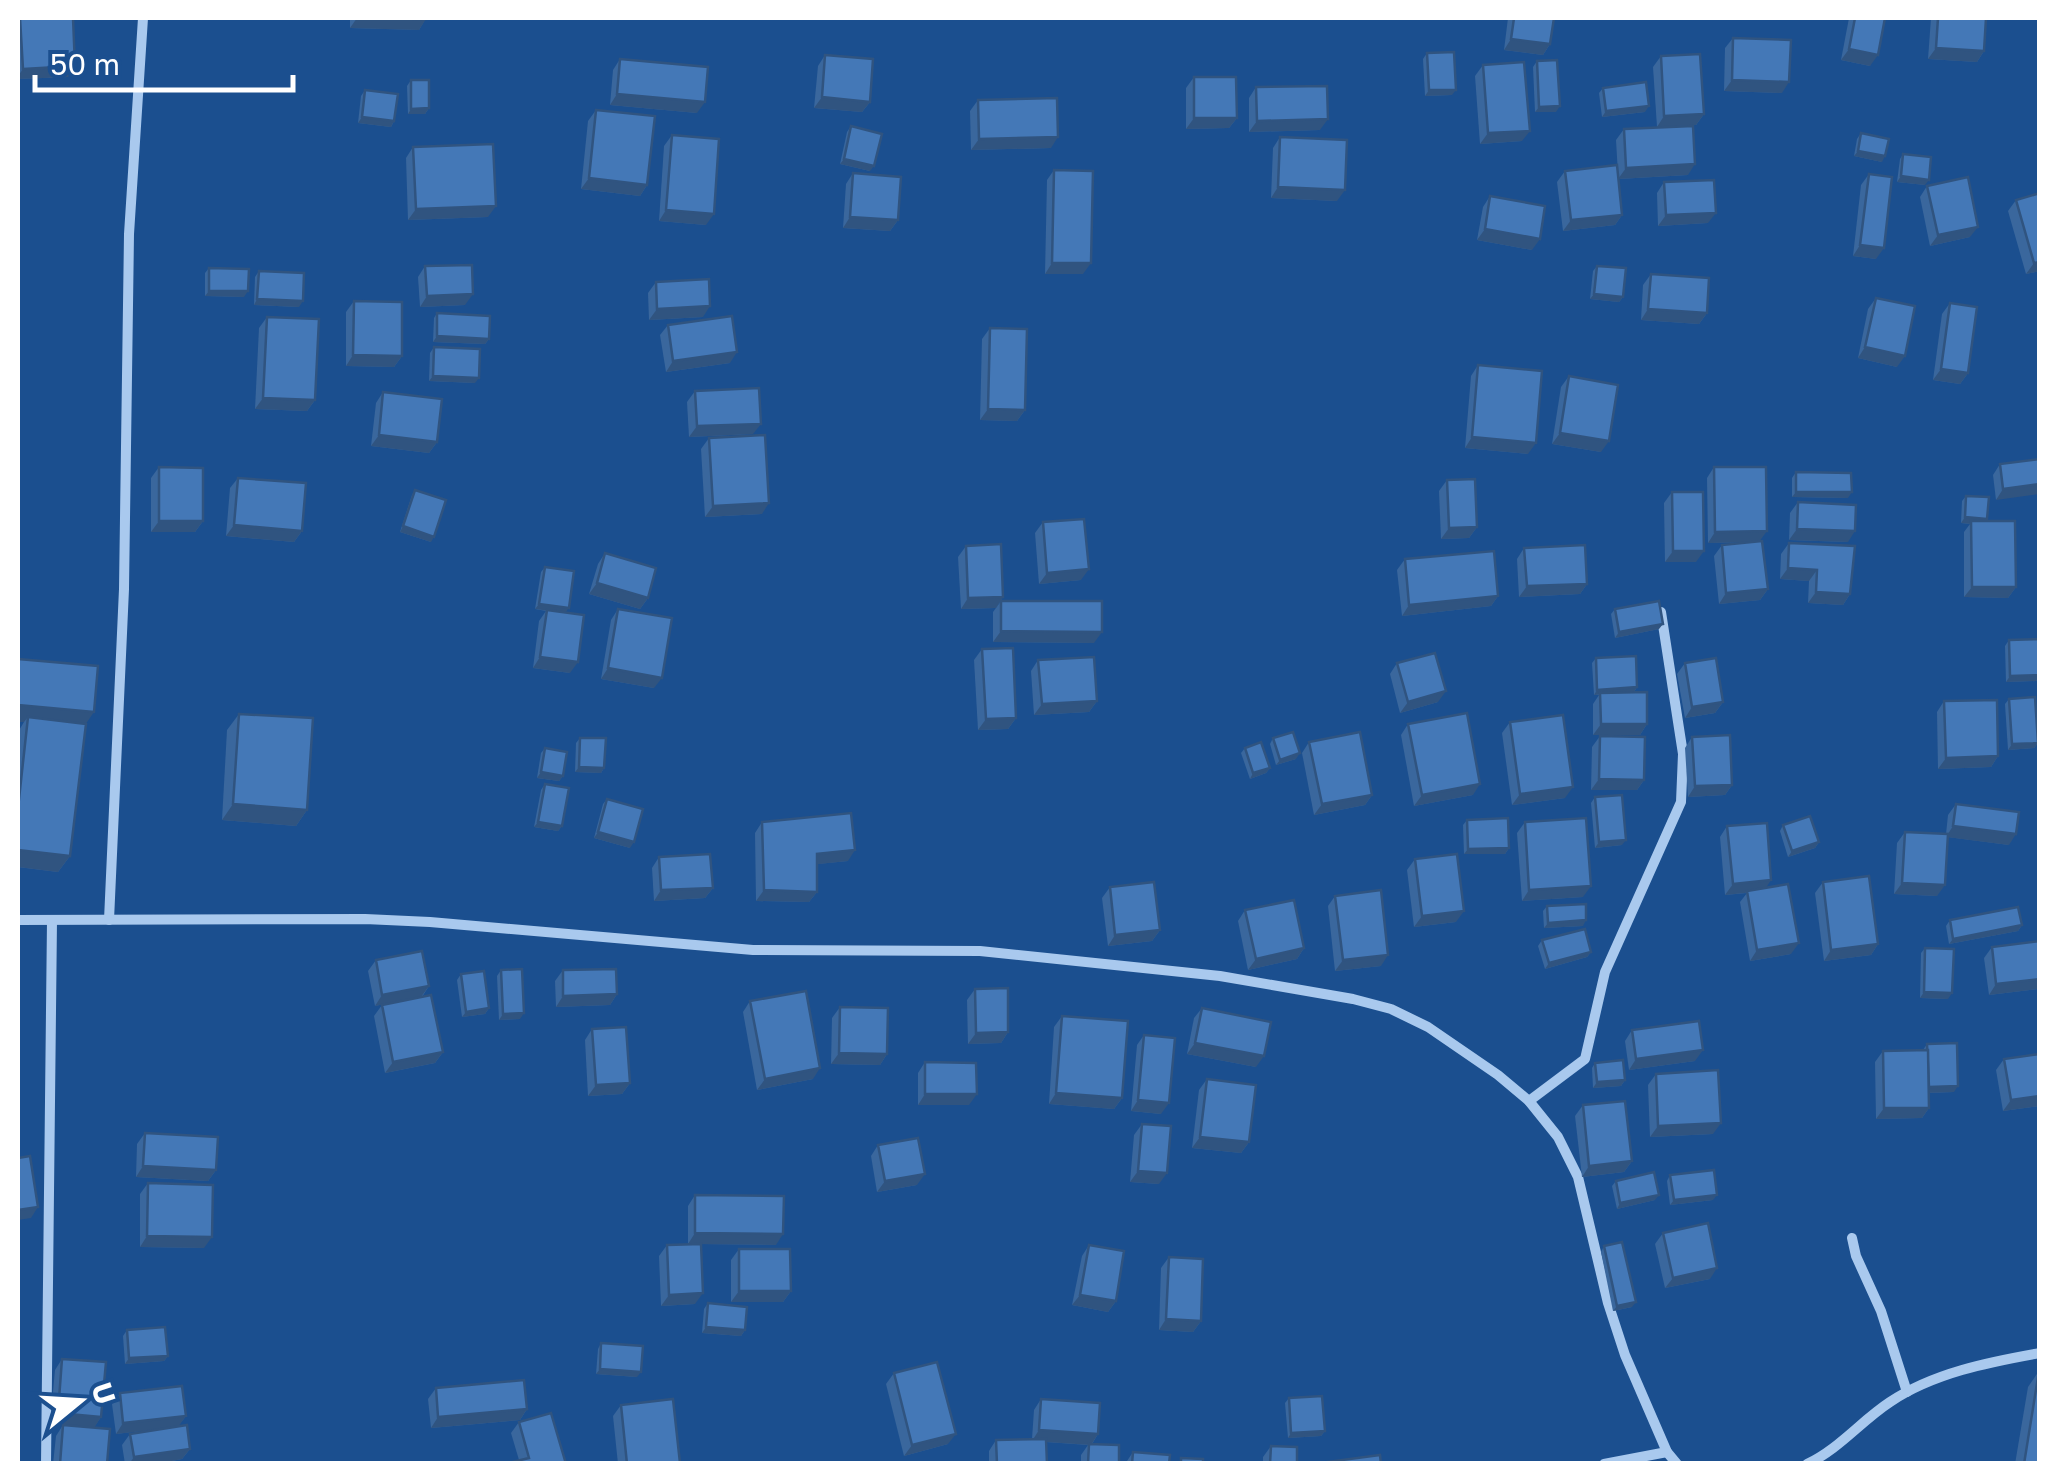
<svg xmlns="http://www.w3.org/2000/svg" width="2057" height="1481" font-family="'Golos Text',sans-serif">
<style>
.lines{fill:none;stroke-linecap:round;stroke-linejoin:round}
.minor{stroke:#a9c9ee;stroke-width:10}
.wall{fill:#3a679d}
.shaded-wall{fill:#305480}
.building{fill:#4478b7;stroke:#305480;stroke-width:2.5}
</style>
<rect width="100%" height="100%" fill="#1b4f8f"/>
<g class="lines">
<g class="minor">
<path d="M18 920 365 919 430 922 753 950 980 951 1220 976 1353 999 1391 1009 1428 1027 1498 1075 1529 1101 1558 1137 1578 1177 1608 1303 1625 1355 1667 1452 1677 1464"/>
<path d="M109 920 124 589 129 234 143 18"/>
<path d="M1529 1101 1585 1059 1605 972 1681 802 1683 754 1661 612"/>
<path d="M1852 1238 1856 1256 1881 1311 1907 1392"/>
<path d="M46 1464 52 920"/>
<path d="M1604 1464 1667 1452"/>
<path d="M1807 1464C1839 1449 1861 1421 1890 1402 1933 1373 1989 1362 2040 1353"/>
</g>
</g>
<g class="wall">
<path d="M18 18H73L68 77 18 79Z"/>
<path d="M350 18H426L419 30 350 28Z"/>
<path d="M1508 18H1554L1550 44 1543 55 1504 50Z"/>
<path d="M1849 18H1885L1870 66 1841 60Z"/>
<path d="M1931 18H1986L1984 51 1977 62 1928 59Z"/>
<path d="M1733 38 1782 93 1724 91 1725 48Z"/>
<path d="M1427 53 1452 95 1425 96 1423 59Z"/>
<path d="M825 55 870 102 862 112 814 108 818 66Z"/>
<path d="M1661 56 1704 114 1696 125 1657 127 1653 67Z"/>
<path d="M620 59 697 113 610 105 613 70Z"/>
<path d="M1537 61 1556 112H1535L1533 67Z"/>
<path d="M1483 65 1522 141 1480 144 1475 76Z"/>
<path d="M1194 77 1237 118 1229 128 1186 129V88Z"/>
<path d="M411 80 429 108 425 114H408L407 86Z"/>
<path d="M1256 87 1320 130 1249 132V98Z"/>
<path d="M1603 88 1645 112 1602 117 1599 93Z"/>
<path d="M365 90 394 121 391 127 358 123 361 96Z"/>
<path d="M978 100 1051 148 971 150 970 111Z"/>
<path d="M596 110 647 185 640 196 581 189 588 121Z"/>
<path d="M851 126 870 171 840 164 847 132Z"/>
<path d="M1624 129 1688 175 1619 179 1622 215 1615 225 1563 231 1557 182 1565 171 1618 174 1616 140Z"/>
<path d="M1861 133 1882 162 1854 156 1857 139Z"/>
<path d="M672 135 706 225 659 221 664 146Z"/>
<path d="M1280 137 1337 201 1271 198 1273 148Z"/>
<path d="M413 147 488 217 408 220 406 158Z"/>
<path d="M1903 154 1925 185 1897 182 1900 159Z"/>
<path d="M1054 170 1083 274H1045L1047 180Z"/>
<path d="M853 173 898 220 890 231 843 228 846 184Z"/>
<path d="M1869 174 1876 259 1853 256 1861 185Z"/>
<path d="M1664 182 1708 223 1658 226 1657 193Z"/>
<path d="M1927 186 1970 237 1930 246 1920 197Z"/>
<path d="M2040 193V271L2026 274 2008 211 2016 200Z"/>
<path d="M1490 196 1532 250 1477 240 1483 207Z"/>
<path d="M425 266 465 305 420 307 418 277Z"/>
<path d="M1597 266 1623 297 1619 302 1590 299 1593 271Z"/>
<path d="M209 268 244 297 205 296V273Z"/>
<path d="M259 271 299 307 254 305 255 277Z"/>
<path d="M1651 274 1707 313 1699 324 1641 320 1643 285Z"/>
<path d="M656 282 703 317 649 320 648 293Z"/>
<path d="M1876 298 1897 367 1858 358 1868 309Z"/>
<path d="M354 301 402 356 394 367 346 366V312Z"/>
<path d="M1950 303 1968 373 1960 384 1933 380 1942 314Z"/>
<path d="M437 313 489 339 485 344 433 342 434 318Z"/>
<path d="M267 317 315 400 307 411 255 409 259 328Z"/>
<path d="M668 325 730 363 666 372 660 335Z"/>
<path d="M990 328 1025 410 1017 421 980 420 982 339Z"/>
<path d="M434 347 475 383 429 381 430 353Z"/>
<path d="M1478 365 1528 454 1465 448 1471 376Z"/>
<path d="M1569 376 1601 452 1552 444 1561 387Z"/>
<path d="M695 391 753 434 689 437 687 402Z"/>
<path d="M383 392 437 442 429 453 371 446 376 403Z"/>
<path d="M709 438 762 514 705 517 701 449Z"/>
<path d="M2040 459 1996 500 1993 475 2000 464Z"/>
<path d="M159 467 203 521 195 532H151V478Z"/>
<path d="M1714 467 1760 541 1768 589 1760 600 1719 604 1714 556 1722 545 1748 542 1708 543 1707 478Z"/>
<path d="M1796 472 1848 498 1792 497V478Z"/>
<path d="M238 478 302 531 294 542 226 536 230 488Z"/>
<path d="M1447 480 1477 527 1469 538 1441 539 1439 491Z"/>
<path d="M415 490 431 542 400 532 412 495Z"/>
<path d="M1672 492 1696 562H1665L1664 503Z"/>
<path d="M1966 496 1986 521 2016 587 2008 598 1964 597V532L1970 524 1961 523 1962 501Z"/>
<path d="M1798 502 1848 542 1789 540 1790 513Z"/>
<path d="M1043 522 1081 580 1039 584 1035 533Z"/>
<path d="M2040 531V605H2039V532Z"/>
<path d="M1789 543 1850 594 1843 605 1808 603 1809 581 1780 579 1781 554Z"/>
<path d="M966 546 1003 597 996 608 961 609 958 557Z"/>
<path d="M1524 548 1587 584 1580 594 1519 597 1517 559Z"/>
<path d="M605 553 648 598 640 609 589 594 598 564Z"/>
<path d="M1405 559 1498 596 1491 606 1402 616 1397 570Z"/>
<path d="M545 567 570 673 533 668 539 621 546 611 535 609 541 572Z"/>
<path d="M1001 601 1094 643 993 642V612Z"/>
<path d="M618 609 654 688 601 679 611 620Z"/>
<path d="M1615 609 1659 629 1615 638 1611 614Z"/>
<path d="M2039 639 2040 677 2036 681 2006 682 2005 646 2009 640Z"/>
<path d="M982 649 1016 718 1008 729 978 730 974 660Z"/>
<path d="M1596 658 1637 687 1634 692 1647 724 1640 735H1593V704L1599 695H1594L1592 663Z"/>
<path d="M18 659 85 725 70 856 58 872 18 867V732L24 722Z"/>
<path d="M1038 660 1097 701 1089 712 1034 715 1031 671Z"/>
<path d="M1397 663 1438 702 1400 713 1390 674Z"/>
<path d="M1685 663 1723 702 1715 713 1685 718 1677 674Z"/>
<path d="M2009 699 2038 743 2034 748 2008 750 2005 704Z"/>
<path d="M1944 701 1998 756 1991 767 1938 769 1937 712Z"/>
<path d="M239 714 307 810 296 826 222 820 227 730Z"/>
<path d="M1510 722 1565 798 1512 805 1502 733Z"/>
<path d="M1408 724 1473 795 1414 806 1401 735Z"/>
<path d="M1600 736 1644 780 1637 790H1591L1592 747Z"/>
<path d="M1692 737 1732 785 1725 795 1688 797 1685 748Z"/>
<path d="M580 738 604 768 601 773 575 772 576 743Z"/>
<path d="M1273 738 1296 759 1276 765 1270 744Z"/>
<path d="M1309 742 1372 795 1365 805 1314 815 1302 753Z"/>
<path d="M545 748 563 776 559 781 537 778 541 753Z"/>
<path d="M1245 748 1270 768 1266 773 1250 779 1241 753Z"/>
<path d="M545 784 562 826 558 831 534 827 541 790Z"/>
<path d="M1595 797 1622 845 1595 848 1591 803Z"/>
<path d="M607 799 630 848 594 838 603 804Z"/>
<path d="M1956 804 2009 845 1948 837 1937 896 1894 894 1897 843 1905 832 1946 834 1948 815Z"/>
<path d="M1467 820 1509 848 1505 854H1464L1463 825Z"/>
<path d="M762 822 848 861 817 864V892L809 902 756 901 755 833Z"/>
<path d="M1525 822 1583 897 1522 901 1517 833Z"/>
<path d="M1783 825 1819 842 1815 848 1788 857 1780 831Z"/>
<path d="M1727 826 1766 888 1791 954 1750 961 1740 902 1747 893 1725 895 1720 837Z"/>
<path d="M659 857 713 888 705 898 654 901 652 868Z"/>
<path d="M1415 859 1456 922 1414 927 1407 870Z"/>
<path d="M1823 882 1878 944 1871 955 1824 961 1815 893Z"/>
<path d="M1110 887 1160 930 1152 941 1108 946 1102 898Z"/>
<path d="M1335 896 1381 966 1335 971 1328 906Z"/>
<path d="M1547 906 1583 926 1544 928 1543 911Z"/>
<path d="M1245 910 1304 948 1297 959 1248 970 1238 921Z"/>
<path d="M1950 920 2022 925 2018 931 1949 944 1946 926Z"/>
<path d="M1542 940 1591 952 1587 957 1545 969 1538 946Z"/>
<path d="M1992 947 2038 989 1989 995 1984 958Z"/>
<path d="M1925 948 1948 999 1920 998 1921 953Z"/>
<path d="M376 960 429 986 422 997 443 1052 435 1063 385 1073 374 1016 382 1005 393 1002 375 1006 368 971Z"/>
<path d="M501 970 520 1019 499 1020 497 976Z"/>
<path d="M563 970 617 994 610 1005 556 1007 555 981Z"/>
<path d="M461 974 489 1008 485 1014 462 1017 457 980Z"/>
<path d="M975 989 1008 1032 1001 1043 968 1044 967 1000Z"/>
<path d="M750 1001 813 1079 757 1090 743 1012Z"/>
<path d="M840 1007 887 1054 880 1065 831 1064 832 1018Z"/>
<path d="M1202 1008 1256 1067 1187 1054 1194 1018Z"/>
<path d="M1062 1016 1122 1098 1114 1109 1049 1104 1054 1027Z"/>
<path d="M592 1029 630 1083 622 1094 588 1096 585 1040Z"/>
<path d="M1632 1030 1695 1061 1629 1070 1625 1041Z"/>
<path d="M1144 1035 1161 1114 1131 1111 1137 1045Z"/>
<path d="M1927 1044 1954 1092 1929 1093V1108L1922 1118 1876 1119 1875 1062 1883 1051 1923 1050Z"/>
<path d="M2040 1054V1106L2003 1111 1996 1070 2004 1059Z"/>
<path d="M925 1062 969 1105H918V1073Z"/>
<path d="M1595 1063 1625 1080 1621 1086 1593 1088 1592 1068Z"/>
<path d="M1656 1074 1713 1134 1650 1137 1648 1085Z"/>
<path d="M1207 1079 1249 1142 1241 1153 1192 1148 1199 1090Z"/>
<path d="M1583 1105 1632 1161 1624 1172 1582 1177 1575 1116Z"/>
<path d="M1142 1124 1159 1184 1130 1182 1134 1135Z"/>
<path d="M145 1133 216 1170 208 1181 136 1177 137 1144Z"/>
<path d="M878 1145 917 1185 877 1192 871 1156Z"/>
<path d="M1670 1175 1713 1200 1670 1205 1667 1181Z"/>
<path d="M1616 1181 1655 1200 1617 1209 1612 1186Z"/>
<path d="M148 1183 204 1248 140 1247V1194Z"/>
<path d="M695 1195 776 1245 701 1244 695 1304 661 1306 659 1256 667 1245 688 1244V1206Z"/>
<path d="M1663 1233 1710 1279 1665 1288 1655 1244Z"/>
<path d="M1089 1245 1116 1301 1108 1312 1072 1305 1082 1256Z"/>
<path d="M1604 1246 1632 1307 1613 1311 1601 1252Z"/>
<path d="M739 1249 791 1291 783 1302H731V1260Z"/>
<path d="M1169 1257 1201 1321 1193 1332 1159 1330 1161 1268Z"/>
<path d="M708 1303 745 1330 741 1336 702 1333 704 1309Z"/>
<path d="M127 1330 168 1356 164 1361 125 1364 123 1336Z"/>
<path d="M601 1343 637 1377 596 1374 598 1349Z"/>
<path d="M62 1359 101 1417 94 1427 107 1464H53L56 1436 63 1425H71L50 1424 55 1370Z"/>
<path d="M2039 1371 2040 1464H2015L2028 1387Z"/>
<path d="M894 1373 948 1444 904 1456 886 1384Z"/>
<path d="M436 1388 527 1409 520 1420 431 1428 428 1399Z"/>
<path d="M120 1393 186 1416 178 1426 190 1449 182 1459 156 1464H125L122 1445 130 1434 173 1427 116 1434 112 1404Z"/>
<path d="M1289 1398 1325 1431 1321 1436 1288 1438 1285 1403Z"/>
<path d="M1041 1399 1098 1434 1092 1444 1119 1464H1081V1455L1088 1445 1046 1442 1047 1464H989V1451L996 1440 1032 1439 1034 1410Z"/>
<path d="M621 1405 680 1464H618L613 1416Z"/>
<path d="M519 1422 566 1464 519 1460 511 1433Z"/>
<path d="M1271 1446 1297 1464H1263V1457Z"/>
<path d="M1133 1452 1169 1464H1125Z"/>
</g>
<g class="shaded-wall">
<path d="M357 18 426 19 419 30 350 28Z"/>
<path d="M1624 18H1666L1664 20H1622Z"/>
<path d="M1511 39 1550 44 1543 55 1504 50Z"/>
<path d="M1936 48 1984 51 1977 62 1928 59Z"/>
<path d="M1849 49 1878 55 1870 66 1841 60Z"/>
<path d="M75 66 68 77 18 79V76L23 69Z"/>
<path d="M1732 80 1789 82 1782 93 1724 91Z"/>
<path d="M1429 90H1456L1452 95 1425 96Z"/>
<path d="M617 94 705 102 697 113 610 105Z"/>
<path d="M822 97 870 102 862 112 814 108Z"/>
<path d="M1560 106 1556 112H1535L1539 107Z"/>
<path d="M1649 106 1645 112 1602 117 1606 111Z"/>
<path d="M429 108 425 114H408L411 109Z"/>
<path d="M1704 114 1696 125 1657 127 1664 116Z"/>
<path d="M362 117 394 121 391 127 358 123Z"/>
<path d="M1194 118H1237L1229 128 1186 129Z"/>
<path d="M1328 119 1320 130 1249 132 1257 121Z"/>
<path d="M1530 131 1522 141 1480 144 1488 133Z"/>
<path d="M1058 137 1051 148 971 150 979 139Z"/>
<path d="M1858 151 1885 156 1882 162 1854 156Z"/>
<path d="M844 159 874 166 870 171 840 164Z"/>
<path d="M1695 164 1688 175 1618 179 1626 168Z"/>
<path d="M1901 176 1929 180 1925 185 1897 182Z"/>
<path d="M589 178 647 185 640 196 581 189Z"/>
<path d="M1278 187 1345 190 1337 201 1271 198Z"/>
<path d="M496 206 488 217 408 220 416 209Z"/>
<path d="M666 210 714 214 706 225 659 221Z"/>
<path d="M1716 213 1708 223 1658 226 1666 215Z"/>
<path d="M1622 215 1615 225 1563 231 1571 220Z"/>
<path d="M850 217 898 220 890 231 843 228Z"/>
<path d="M1978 227 1970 237 1930 246 1938 235Z"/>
<path d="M1485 229 1540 239 1532 250 1477 240Z"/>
<path d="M1860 245 1884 248 1876 259 1853 256Z"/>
<path d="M2040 262V271L2026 274 2034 263Z"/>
<path d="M1052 263H1091L1083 274H1045Z"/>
<path d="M209 291H248L244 297 205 296Z"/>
<path d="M473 294 465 305 420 307 427 296Z"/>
<path d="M1594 294 1623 297 1619 302 1590 299Z"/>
<path d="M257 299 303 301 299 307 254 305Z"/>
<path d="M710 306 703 317 649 320 657 309Z"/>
<path d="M1648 309 1707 313 1699 324 1641 320Z"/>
<path d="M437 336 489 339 485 344 433 342Z"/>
<path d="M1865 347 1905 356 1897 367 1858 358Z"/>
<path d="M737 352 730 363 666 372 673 361Z"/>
<path d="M353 355 402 356 394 367 346 366Z"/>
<path d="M1941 369 1968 373 1960 384 1933 380Z"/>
<path d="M433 376 479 378 475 383 429 381Z"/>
<path d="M263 398 315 400 307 411 255 409Z"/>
<path d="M988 409 1025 410 1017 421 980 420Z"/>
<path d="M761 424 753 434 689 437 697 426Z"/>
<path d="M1560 433 1609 441 1601 452 1552 444Z"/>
<path d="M379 435 437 442 429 453 371 446Z"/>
<path d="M1472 437 1536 443 1528 454 1465 448Z"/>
<path d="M2040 484V494L1996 500 2003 489Z"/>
<path d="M1796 492H1852L1848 498 1792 497Z"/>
<path d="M769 503 762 514 705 517 713 506Z"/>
<path d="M1965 517 1987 519 1983 525 1961 523Z"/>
<path d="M159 521H203L195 532H151Z"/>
<path d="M234 525 302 531 294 542 226 536Z"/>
<path d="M403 526 434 537 431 542 400 532Z"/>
<path d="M1477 527 1469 538 1441 539 1449 528Z"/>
<path d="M1797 529 1855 531 1848 542 1789 540Z"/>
<path d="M1767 531 1759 542 1708 543 1715 532Z"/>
<path d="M1673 551H1704L1696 562H1665Z"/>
<path d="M1788 568 1817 570 1809 581 1780 579Z"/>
<path d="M1089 569 1081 580 1039 584 1047 573Z"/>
<path d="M597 583 648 598 640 609 589 594Z"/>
<path d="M1587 584 1580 594 1519 597 1527 586Z"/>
<path d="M1972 587H2016L2008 598 1964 597Z"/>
<path d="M1768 589 1760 600 1719 604 1726 593Z"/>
<path d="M1816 592 1850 594 1843 605 1808 603Z"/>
<path d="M1498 596 1491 606 1402 616 1409 605Z"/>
<path d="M1003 597 996 608 961 609 968 598Z"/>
<path d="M539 604 569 608 565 613 535 609Z"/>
<path d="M1663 624 1659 629 1615 638 1619 632Z"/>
<path d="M1001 631 1102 632 1094 643 993 642Z"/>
<path d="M540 657 578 662 570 673 533 668Z"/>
<path d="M608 668 662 678 654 688 601 679Z"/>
<path d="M2040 675 2036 681 2006 682 2010 676Z"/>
<path d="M1637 687 1634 692 1594 695 1597 690Z"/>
<path d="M1446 691 1438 702 1400 713 1408 702Z"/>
<path d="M1097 701 1089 712 1034 715 1042 704Z"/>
<path d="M1723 702 1715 713 1685 718 1692 707Z"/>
<path d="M18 705 94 712 83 728 28 717 24 722H18Z"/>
<path d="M1016 718 1008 729 978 730 986 719Z"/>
<path d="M1601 724H1647L1640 735H1593Z"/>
<path d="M2038 743 2034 748 2008 750 2012 744Z"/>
<path d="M1300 753 1296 759 1276 765 1280 760Z"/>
<path d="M1998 756 1991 767 1938 769 1946 758Z"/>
<path d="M579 767 604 768 601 773 575 772Z"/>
<path d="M1270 768 1266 773 1250 779 1253 773Z"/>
<path d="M541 772 563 776 559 781 537 778Z"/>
<path d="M1599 779 1644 780 1637 790H1591Z"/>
<path d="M1480 784 1473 795 1414 806 1422 795Z"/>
<path d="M1732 785 1725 795 1688 797 1695 786Z"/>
<path d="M1573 787 1565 798 1512 805 1520 794Z"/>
<path d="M1372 795 1365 805 1314 815 1322 804Z"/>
<path d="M233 804 307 810 296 826 222 820Z"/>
<path d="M538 822 562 826 558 831 534 827Z"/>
<path d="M1953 826 2016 834 2009 845 1946 837Z"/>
<path d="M598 832 634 842 630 848 594 838Z"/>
<path d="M1626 840 1622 845 1595 848 1599 842Z"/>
<path d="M1819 842 1815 848 1788 857 1792 851Z"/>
<path d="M1509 848 1505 854H1464L1468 849Z"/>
<path d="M18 850 70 856 58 872 18 867Z"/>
<path d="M855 850 848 861 810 865 817 854Z"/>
<path d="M1771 880 1764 891 1725 895 1733 884Z"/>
<path d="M1902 883 1945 885 1937 896 1894 894Z"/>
<path d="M1591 886 1583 897 1522 901 1529 890Z"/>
<path d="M713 888 705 898 654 901 661 890Z"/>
<path d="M764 890 817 892 809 902 756 901Z"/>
<path d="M1464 911 1456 922 1414 927 1422 916Z"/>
<path d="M1586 920 1583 926 1544 928 1548 923Z"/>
<path d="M2022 925 2018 931 1949 944 1953 939Z"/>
<path d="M1160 930 1152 941 1108 946 1115 935Z"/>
<path d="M1799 943 1791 954 1750 961 1757 950Z"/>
<path d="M1878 944 1871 955 1824 961 1831 950Z"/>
<path d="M1304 948 1297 959 1248 970 1256 959Z"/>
<path d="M1591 952 1587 957 1545 969 1549 963Z"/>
<path d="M1388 955 1381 966 1335 971 1343 960Z"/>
<path d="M2040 979 2038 989 1989 995 1996 984Z"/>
<path d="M429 986 421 997 375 1006 382 995Z"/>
<path d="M1924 992 1952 993 1948 999 1920 998Z"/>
<path d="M617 994 610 1005 556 1007 563 996Z"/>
<path d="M489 1008 485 1014 462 1017 466 1012Z"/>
<path d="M524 1013 520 1019 499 1020 503 1014Z"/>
<path d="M1008 1032 1001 1043 968 1044 976 1033Z"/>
<path d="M1195 1043 1264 1056 1256 1067 1187 1054Z"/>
<path d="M1703 1050 1695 1061 1629 1070 1636 1059Z"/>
<path d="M443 1052 435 1063 385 1073 393 1062Z"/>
<path d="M839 1053 887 1054 880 1065 831 1064Z"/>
<path d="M820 1068 813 1079 757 1090 765 1079Z"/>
<path d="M1625 1080 1621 1086 1593 1088 1597 1082Z"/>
<path d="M630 1083 622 1094 588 1096 596 1085Z"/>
<path d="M1958 1086 1954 1092 1925 1093 1929 1087Z"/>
<path d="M1056 1093 1122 1098 1114 1109 1049 1104Z"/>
<path d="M925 1094H977L969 1105H918Z"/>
<path d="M2040 1096V1106L2003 1111 2011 1100Z"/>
<path d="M1138 1100 1169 1103 1161 1114 1131 1111Z"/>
<path d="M1884 1108H1929L1922 1118 1876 1119Z"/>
<path d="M1721 1123 1713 1134 1650 1137 1658 1126Z"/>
<path d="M1200 1137 1249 1142 1241 1153 1192 1148Z"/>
<path d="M1632 1161 1624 1172 1582 1177 1589 1166Z"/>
<path d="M143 1166 216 1170 208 1181 136 1177Z"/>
<path d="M1138 1171 1167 1173 1159 1184 1130 1182Z"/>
<path d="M925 1174 917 1185 877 1192 885 1181Z"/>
<path d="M1659 1195 1655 1200 1617 1209 1620 1203Z"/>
<path d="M1717 1195 1713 1200 1670 1205 1674 1200Z"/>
<path d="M38 1207 31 1218 18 1220V1210Z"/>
<path d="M695 1233 783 1234 776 1245 688 1244Z"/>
<path d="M147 1236 212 1237 204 1248 140 1247Z"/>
<path d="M1717 1268 1710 1279 1665 1288 1673 1278Z"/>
<path d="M739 1291H791L783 1302H731Z"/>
<path d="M703 1293 695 1304 661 1306 669 1295Z"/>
<path d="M1080 1295 1116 1301 1108 1312 1072 1305Z"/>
<path d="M1636 1302 1632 1307 1613 1311 1617 1306Z"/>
<path d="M1166 1319 1201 1321 1193 1332 1159 1330Z"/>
<path d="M706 1327 745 1330 741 1336 702 1333Z"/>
<path d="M168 1356 164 1361 125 1364 129 1358Z"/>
<path d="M600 1369 641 1372 637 1377 596 1374Z"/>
<path d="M527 1409 520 1420 431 1428 438 1417Z"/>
<path d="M58 1413 101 1417 94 1428 50 1424Z"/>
<path d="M186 1416 178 1427 116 1434 123 1423Z"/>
<path d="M1039 1430 1098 1434 1091 1445 1032 1441Z"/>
<path d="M1325 1431 1321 1436 1288 1438 1291 1433Z"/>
<path d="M956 1434 948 1444 904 1456 912 1445Z"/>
<path d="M190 1449 182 1459 156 1464H129L134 1457Z"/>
</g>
<g class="building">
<path d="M20 18H73L75 66 23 69Z"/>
<path d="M357 18H426V19Z"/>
<path d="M1514 18H1554L1550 44 1511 39Z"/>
<path d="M1855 18H1885L1878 55 1849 49Z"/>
<path d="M1938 18H1986L1984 51 1936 48Z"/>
<path d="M1733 38 1791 40 1789 82 1732 80Z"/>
<path d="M1454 52 1456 90H1429L1427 53Z"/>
<path d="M1700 54 1704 114 1664 116 1661 56Z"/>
<path d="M825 55 873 59 870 102 822 97Z"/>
<path d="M620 59 708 67 705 102 617 94Z"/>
<path d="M1557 60 1560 106 1539 107 1537 61Z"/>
<path d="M1524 62 1530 131 1488 133 1483 65Z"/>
<path d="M1194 77H1236L1237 118H1194Z"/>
<path d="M411 80H429V108L411 109Z"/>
<path d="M1646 82 1649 106 1606 111 1603 88Z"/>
<path d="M1327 86 1328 119 1257 121 1256 87Z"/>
<path d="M365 90 398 94 394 121 362 117Z"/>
<path d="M1057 98 1058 137 979 139 978 100Z"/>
<path d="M596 110 655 116 647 185 589 178Z"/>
<path d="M851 126 882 134 874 166 844 159Z"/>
<path d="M1693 126 1695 164 1626 168 1624 129Z"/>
<path d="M1861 133 1889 139 1885 156 1858 151Z"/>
<path d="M672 135 719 139 714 214 666 210Z"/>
<path d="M1280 137 1347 140 1345 190 1278 187Z"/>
<path d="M493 144 496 206 416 209 413 147Z"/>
<path d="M1903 154 1931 157 1929 180 1901 176Z"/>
<path d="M1617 165 1622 215 1571 220 1565 171Z"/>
<path d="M1054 170 1093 171 1091 263H1052Z"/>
<path d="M853 173 901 177 898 220 850 217Z"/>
<path d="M1869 174 1892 177 1884 248 1860 245Z"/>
<path d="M1968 177 1978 227 1938 235 1927 186Z"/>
<path d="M1714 180 1716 213 1666 215 1664 182Z"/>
<path d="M2040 193V262L2034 263 2016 200Z"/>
<path d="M1490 196 1545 206 1540 239 1485 229Z"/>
<path d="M472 265 473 294 427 296 425 266Z"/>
<path d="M1597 266 1626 268 1623 297 1594 294Z"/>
<path d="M209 268 249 269 248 291H209Z"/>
<path d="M259 271 304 273 303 301 257 299Z"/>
<path d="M1651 274 1709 278 1707 313 1648 309Z"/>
<path d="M709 279 710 306 657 309 656 282Z"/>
<path d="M1876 298 1915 306 1905 356 1865 347Z"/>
<path d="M354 301 402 302V356L353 355Z"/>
<path d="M1950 303 1977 307 1968 373 1941 369Z"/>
<path d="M437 313 490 316 489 339 437 336Z"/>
<path d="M732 316 737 352 673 361 668 325Z"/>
<path d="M267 317 319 319 315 400 263 398Z"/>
<path d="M990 328 1027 329 1025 410 988 409Z"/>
<path d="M434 347 480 349 479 378 433 376Z"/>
<path d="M1478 365 1542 371 1536 443 1472 437Z"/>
<path d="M1569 376 1618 385 1609 441 1560 433Z"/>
<path d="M759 388 761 424 697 426 695 391Z"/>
<path d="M383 392 442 399 437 442 379 435Z"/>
<path d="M765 435 769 503 713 506 709 438Z"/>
<path d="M2040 459V484L2003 489 2000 464Z"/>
<path d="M159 467 203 468V521H159Z"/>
<path d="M1714 467H1766L1767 531 1715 532Z"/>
<path d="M1796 472 1851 473 1852 492H1796Z"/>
<path d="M238 478 306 483 302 531 234 525Z"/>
<path d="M1475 479 1477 527 1449 528 1447 480Z"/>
<path d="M415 490 446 500 434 537 403 526Z"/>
<path d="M1672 492H1703L1704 551H1673Z"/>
<path d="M1966 496 1989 497 1987 519 1965 517Z"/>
<path d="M1798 502 1856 505 1855 531 1797 529Z"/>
<path d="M1084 519 1089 569 1047 573 1043 522Z"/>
<path d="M1971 521H2015L2016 587H1972Z"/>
<path d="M1762 541 1768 589 1726 593 1722 545Z"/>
<path d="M1789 543 1855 546 1850 594 1816 592 1817 570 1788 568Z"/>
<path d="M1001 544 1003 597 968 598 966 546Z"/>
<path d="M1585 545 1587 584 1527 586 1524 548Z"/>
<path d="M1494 551 1498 596 1409 605 1405 559Z"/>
<path d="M605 553 656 568 648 598 597 583Z"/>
<path d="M545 567 574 571 569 608 539 604Z"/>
<path d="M1001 601H1102V632L1001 631Z"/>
<path d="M1659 601 1663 624 1619 632 1615 609Z"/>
<path d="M618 609 672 618 662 678 608 668Z"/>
<path d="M547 610 584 615 578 662 540 657Z"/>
<path d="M2039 639 2040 675 2010 676 2009 640Z"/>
<path d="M1013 648 1016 718 986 719 982 649Z"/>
<path d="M1435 653 1446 691 1408 702 1397 663Z"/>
<path d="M1636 656 1637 687 1597 690 1596 658Z"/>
<path d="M1094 657 1097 701 1042 704 1038 660Z"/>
<path d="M1716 658 1723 702 1692 707 1685 663Z"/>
<path d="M18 659 98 666 94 712 18 705Z"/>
<path d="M1647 692V724H1601L1600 693Z"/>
<path d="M2035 697 2038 743 2012 744 2009 699Z"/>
<path d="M1997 700 1998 756 1946 758 1944 701Z"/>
<path d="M1467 713 1480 784 1422 795 1408 724Z"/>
<path d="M239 714 313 718 307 810 233 804Z"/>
<path d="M1563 715 1573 787 1520 794 1510 722Z"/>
<path d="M28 717 86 724 70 856 18 850V808Z"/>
<path d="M1293 732 1300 753 1280 760 1273 738Z"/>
<path d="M1360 732 1372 795 1322 804 1309 742Z"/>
<path d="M1730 735 1732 785 1695 786 1692 737Z"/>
<path d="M1600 736 1645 737 1644 780 1599 779Z"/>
<path d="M580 738H606L604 768 579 767Z"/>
<path d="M1261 742 1270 768 1253 773 1245 748Z"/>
<path d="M545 748 567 752 563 776 541 772Z"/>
<path d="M545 784 569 788 562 826 538 822Z"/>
<path d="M1622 795 1626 840 1599 842 1595 797Z"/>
<path d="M607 799 643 809 634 842 598 832Z"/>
<path d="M1956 804 2019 812 2016 834 1953 826Z"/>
<path d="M851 813 855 850 817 854V892L764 890 762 822Z"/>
<path d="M1810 816 1819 842 1792 851 1783 825Z"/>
<path d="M1508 818 1509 848 1468 849 1467 820Z"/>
<path d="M1586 818 1591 886 1529 890 1525 822Z"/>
<path d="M1767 823 1771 880 1733 884 1727 826Z"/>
<path d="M1905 832 1948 834 1945 885 1902 883Z"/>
<path d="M710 854 713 888 661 890 659 857Z"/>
<path d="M1457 854 1464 911 1422 916 1415 859Z"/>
<path d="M1869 876 1878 944 1831 950 1823 882Z"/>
<path d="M1154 882 1160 930 1115 935 1110 887Z"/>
<path d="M1788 884 1799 943 1757 950 1747 891Z"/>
<path d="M1381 890 1388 955 1343 960 1335 896Z"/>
<path d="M1294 900 1304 948 1256 959 1245 910Z"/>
<path d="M1586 904V920L1548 923 1547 906Z"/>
<path d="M2018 907 2022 925 1953 939 1950 920Z"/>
<path d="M1585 929 1591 952 1549 963 1542 940Z"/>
<path d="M2040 941V979L1996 984 1992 947Z"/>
<path d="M1925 948 1954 949 1952 993 1924 992Z"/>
<path d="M422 951 429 986 382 995 376 960Z"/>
<path d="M522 969 524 1013 503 1014 501 970Z"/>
<path d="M616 969 617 994 563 996V970Z"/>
<path d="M484 971 489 1008 466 1012 461 974Z"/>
<path d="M1008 988V1032L976 1033 975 989Z"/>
<path d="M806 991 820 1068 765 1079 750 1001Z"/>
<path d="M431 995 443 1052 393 1062 382 1005Z"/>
<path d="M840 1007 888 1008 887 1054 839 1053Z"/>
<path d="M1202 1008 1271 1022 1264 1056 1195 1043Z"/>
<path d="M1062 1016 1128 1021 1122 1098 1056 1093Z"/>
<path d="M1699 1021 1703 1050 1636 1059 1632 1030Z"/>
<path d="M626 1027 630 1083 596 1085 592 1029Z"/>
<path d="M1144 1035 1175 1038 1169 1103 1138 1100Z"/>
<path d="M1957 1043 1958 1086 1929 1087 1927 1044Z"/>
<path d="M1928 1050 1929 1108H1884L1883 1051Z"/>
<path d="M2040 1054V1096L2011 1100 2004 1059Z"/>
<path d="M1623 1060 1625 1080 1597 1082 1595 1063Z"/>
<path d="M925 1062 976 1063 977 1094H925Z"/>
<path d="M1718 1070 1721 1123 1658 1126 1656 1074Z"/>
<path d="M1207 1079 1256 1085 1249 1142 1200 1137Z"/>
<path d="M1625 1101 1632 1161 1589 1166 1583 1105Z"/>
<path d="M1142 1124 1171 1126 1167 1173 1138 1171Z"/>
<path d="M145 1133 218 1137 216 1170 143 1166Z"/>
<path d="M918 1138 925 1174 885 1181 878 1145Z"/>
<path d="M30 1156 38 1207 18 1210V1158Z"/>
<path d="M1714 1170 1717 1195 1674 1200 1670 1175Z"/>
<path d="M1654 1172 1659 1195 1620 1203 1616 1181Z"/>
<path d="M148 1183 213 1185 212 1237 147 1236Z"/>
<path d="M695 1195 784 1196 783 1234 695 1233Z"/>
<path d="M1708 1223 1717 1268 1673 1278 1663 1233Z"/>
<path d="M1622 1242 1636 1302 1617 1306 1604 1246Z"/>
<path d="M701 1244 703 1293 669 1295 667 1245Z"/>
<path d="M1089 1245 1124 1251 1116 1301 1080 1295Z"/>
<path d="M739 1249H790L791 1291H739Z"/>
<path d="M1169 1257 1203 1259 1201 1321 1166 1319Z"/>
<path d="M708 1303 747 1307 745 1330 706 1327Z"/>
<path d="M165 1327 168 1356 129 1358 127 1330Z"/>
<path d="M601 1343 643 1346 641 1372 600 1369Z"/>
<path d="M62 1359 106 1362 101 1417 58 1413Z"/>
<path d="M937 1362 956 1434 912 1445 894 1373Z"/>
<path d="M2039 1371 2040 1464H2024Z"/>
<path d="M524 1380 527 1409 438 1417 436 1388Z"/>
<path d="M182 1386 186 1416 123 1423 120 1393Z"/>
<path d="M1322 1396 1325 1431 1291 1433 1289 1398Z"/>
<path d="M673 1399 680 1463 627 1464 621 1405Z"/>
<path d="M1041 1399 1100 1403 1098 1434 1039 1430Z"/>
<path d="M551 1413 566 1464H504L529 1458 519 1422Z"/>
<path d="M63 1425 110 1429 107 1464H60Z"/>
<path d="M187 1425 190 1449 134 1457 130 1434Z"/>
<path d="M1046 1439 1047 1464H997L996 1440Z"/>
<path d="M1089 1444 1119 1445V1464H1088Z"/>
<path d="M1271 1446 1297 1447V1464H1270Z"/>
<path d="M1133 1452 1170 1455 1169 1464H1132Z"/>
<path d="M1380 1455 1381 1464H1327V1462Z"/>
<path d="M1181 1458 1203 1459V1464H1181Z"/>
</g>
<rect width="2057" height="1481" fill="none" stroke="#ffffff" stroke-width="40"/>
<g transform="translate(80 1401) rotate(72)" stroke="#1b4f8f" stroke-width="8" paint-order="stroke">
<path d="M0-8L18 38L0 25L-18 38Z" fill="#ffffff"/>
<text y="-15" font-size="28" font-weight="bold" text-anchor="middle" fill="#ffffff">U</text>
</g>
<path d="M35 75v15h258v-15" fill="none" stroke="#ffffff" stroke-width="5"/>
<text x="50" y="75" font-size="30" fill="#ffffff" stroke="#1b4f8f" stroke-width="8" paint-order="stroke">50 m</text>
</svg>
